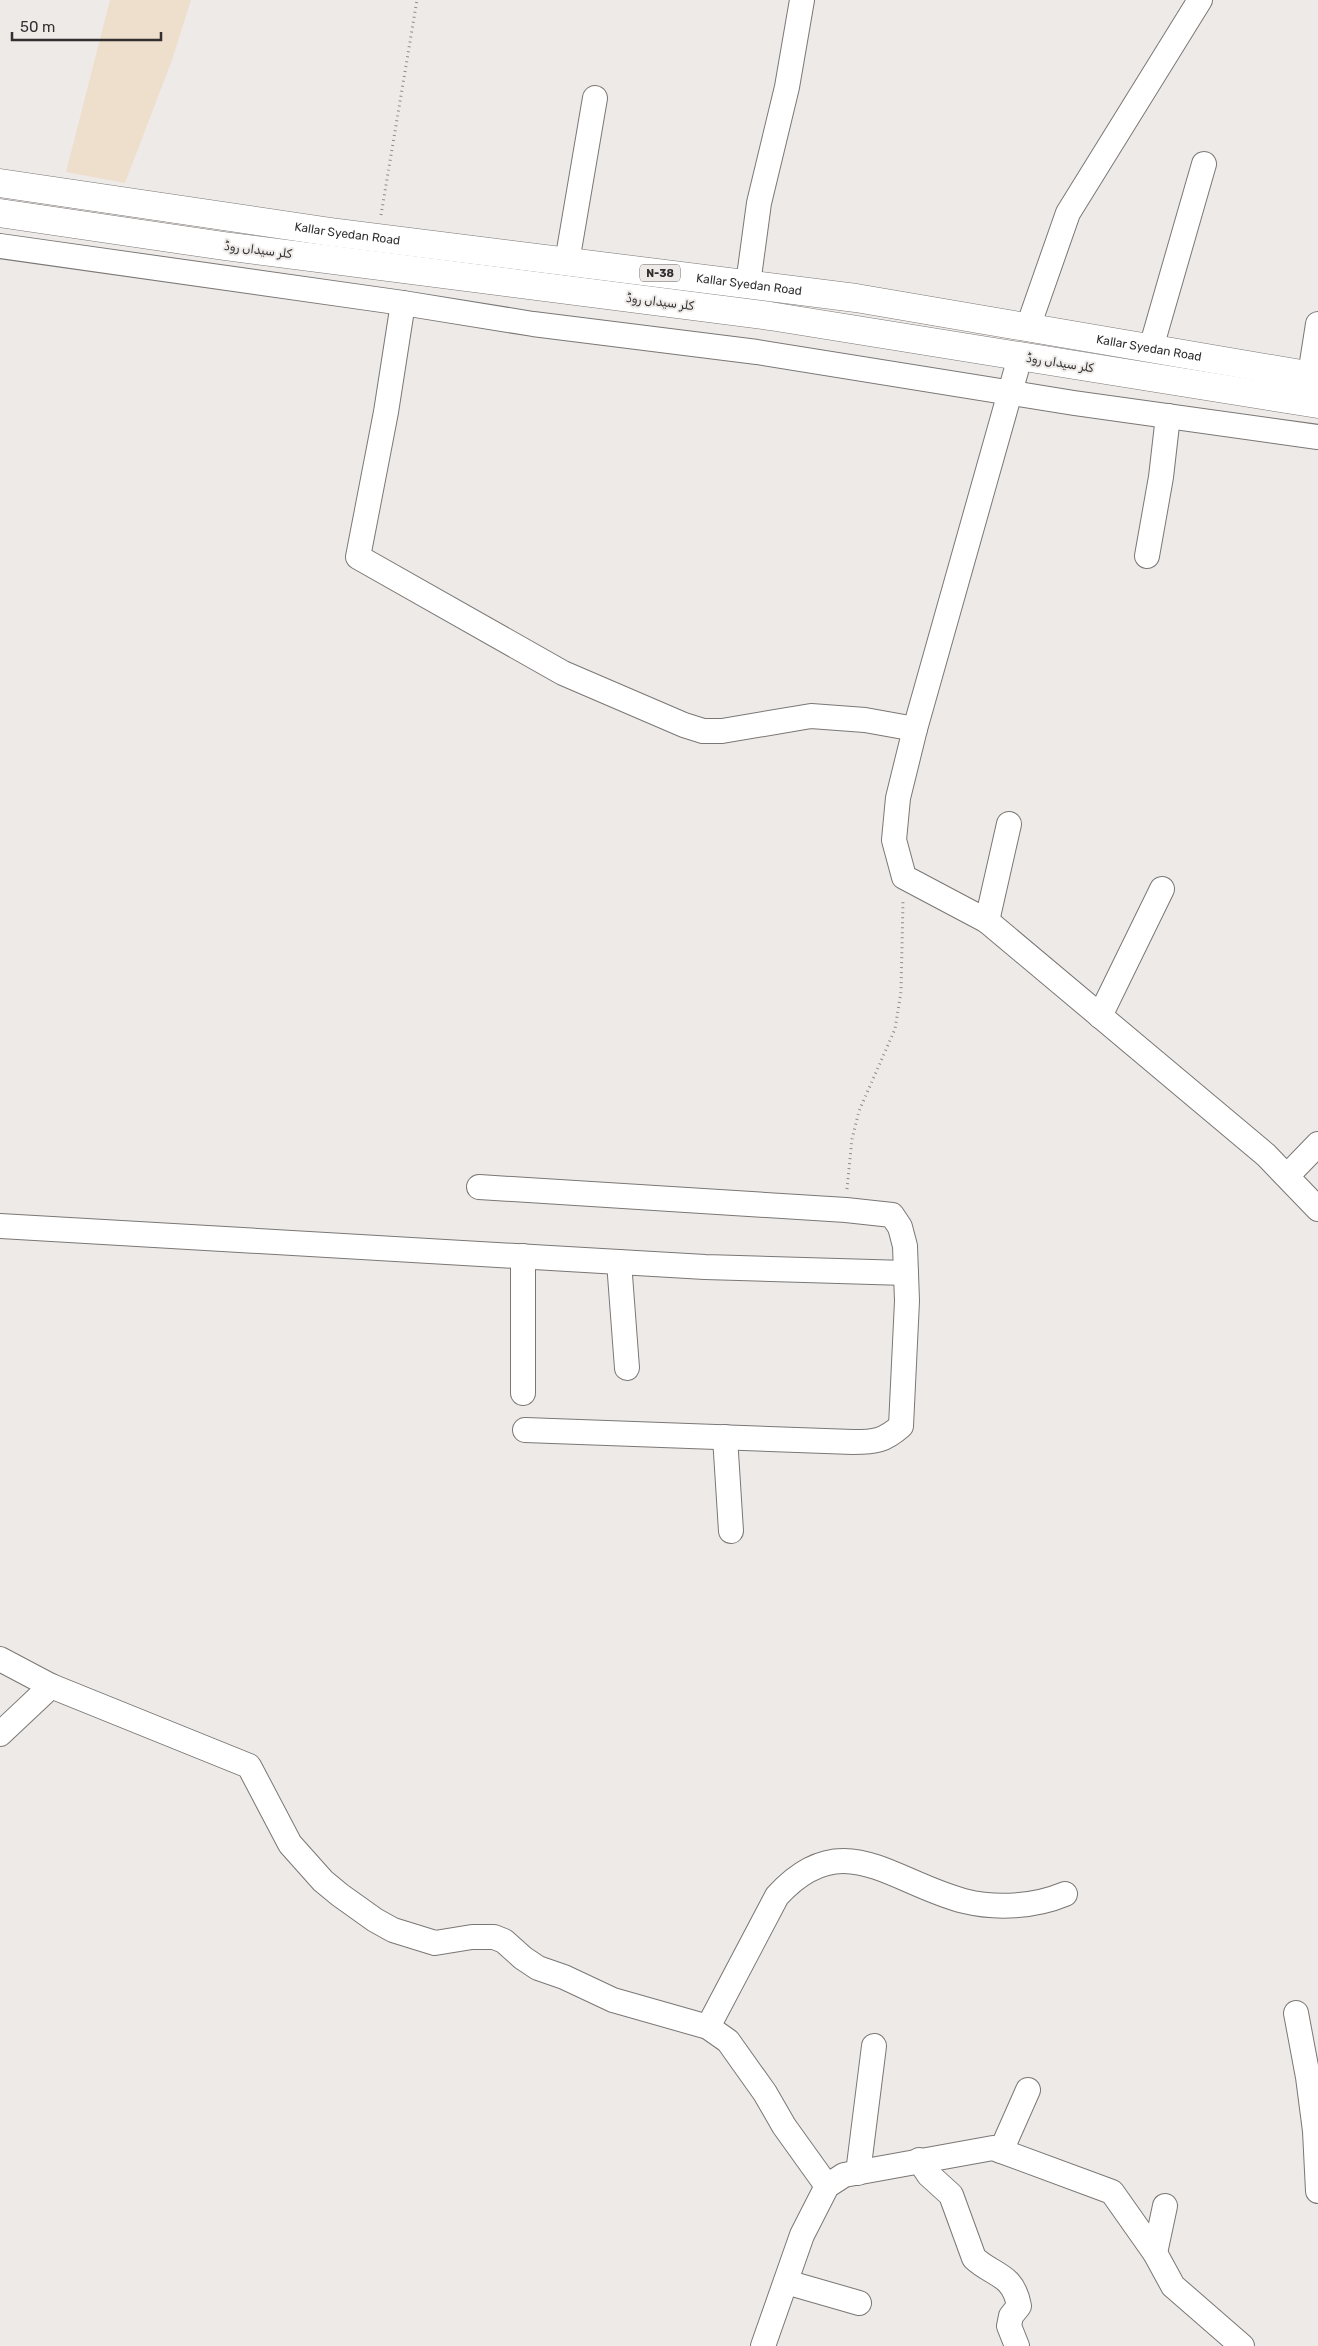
<svg xmlns="http://www.w3.org/2000/svg" width="1318" height="2346" font-family="Rubik,'Noto Sans Arabic',sans-serif">
<style>
.industrial{fill:#eedfcc}
.lines{fill:none;stroke-linecap:round;stroke-linejoin:round}
.minor-casing{stroke:#7a7775;stroke-width:26}
.highway-casing{stroke:#7a7775;stroke-width:29}
.path{stroke:#8f8c8b;stroke-width:3;stroke-dasharray:1 4;stroke-linecap:butt}
.minor{stroke:#fff;stroke-width:24}
.highway{stroke:#fff;stroke-width:28}
.labels{text-anchor:middle;dominant-baseline:central;stroke-width:4;stroke-linejoin:round;paint-order:stroke}
.shield{fill:#eeeae8;stroke:#6a6766;stroke-width:1}
.shield-label{font-size:11px;font-weight:bold;fill:#312f2f}
.street-label{font-size:12px;fill:#312f2f;stroke:#eeeae8}
</style>
<rect width="100%" height="100%" fill="#eeeae8"/>
<path class="industrial" d="M110 0H191L172 60 125 183 66 172Z"/>
<g class="lines">
<defs>
<g id="minor">
<path d="M0 246 403 303 533 324 757 352 1074 403 1318 437"/>
<path d="M567 262 595 98"/>
<path d="M748 284 759 203 787 87 802 0"/>
<path d="M403 303 386 412 358 557 563 673 684 725 703 731H722L811 716 865 720 915 729"/>
<path d="M1028 327 1068 213 1200 0"/>
<path d="M1151 348 1204 164"/>
<path d="M1020 357 915 729 898 798 894 840 904 877 987 921 1266 1155 1318 1209"/>
<path d="M1310 375 1318 324"/>
<path d="M1147 556 1161 477 1168 416"/>
<path d="M987 921 1009 824"/>
<path d="M1100 1016 1162 889"/>
<path d="M1287 1176 1318 1144"/>
<path d="M479 1187 846 1210 892 1215 900 1227 905 1246 907 1301 901 1426C884 1441 875 1442 853 1442L525 1430"/>
<path d="M0 1226 705 1267 906 1273"/>
<path d="M619 1262 627 1368"/>
<path d="M523 1393V1256"/>
<path d="M725 1437 731 1531"/>
<path d="M0 1659 51 1686 249 1766 290 1844 323 1881 340 1895 375 1920 393 1930 435 1943 472 1937H494L504 1941 523 1958 538 1968 564 1977 613 2000 708 2027 728 2041 765 2093 784 2126 827 2186"/>
<path d="M0 1734 51 1686"/>
<path d="M1296 2013 1308 2077 1315 2131 1318 2191"/>
<path d="M708 2027 777 1896C842 1824 891 1882 964 1901 996 1909 1034 1907 1065 1894"/>
<path d="M1001 2151 1028 2090"/>
<path d="M919 2160 929 2175 951 2195 974 2258C993 2276 1013 2273 1019 2306L1011 2316 1009 2326 1017 2346"/>
<path d="M858 2173 874 2046"/>
<path d="M1155 2253 1165 2206"/>
<path d="M786 2282 859 2303"/>
<path d="M763 2346 802 2235 827 2186 844 2175 993 2148 1112 2192 1155 2253 1173 2286 1242 2346"/>
</g>
<g id="highway">
<path id="s1" d="M0 183 331 232 856 298 1318 377"/>
<path d="M0 213 224 246 770 316 1318 404"/>
</g>
</defs>
<use href="#minor" class="minor-casing"/>
<use href="#highway" class="highway-casing"/>
<g class="path">
<path d="M381 215 417 0"/>
<path d="M847 1189 852 1139 859 1111 895 1029 901 992 903 900"/>
</g>
<use href="#minor" class="minor"/>
<use href="#highway" class="highway"/>
</g>
<g class="labels">
<rect class="shield" x="640" y="264.5" width="40" height="17" rx="4"/>
<g class="shield-label">
<text x="660" y="273">N-38</text>
</g>
<g class="street-label">
<text stroke="none"><textPath href="#s1" startOffset="351">Kallar Syedan Road</textPath></text>
<text transform="translate(258 250) rotate(7)">کلر سیداں روڈ</text>
<text stroke="none"><textPath href="#s1" startOffset="756">Kallar Syedan Road</textPath></text>
<text transform="translate(660 302) rotate(7)">کلر سیداں روڈ</text>
<text stroke="none"><textPath href="#s1" startOffset="1161">Kallar Syedan Road</textPath></text>
<text transform="translate(1060 363) rotate(9)">کلر سیداں روڈ</text>
</g>
</g>
<path d="M12 32v8h149v-8" fill="none" stroke="#312f2f" stroke-width="2.5"/>
<text x="20" y="32" font-size="15" fill="#312f2f" stroke="#eeeae8" stroke-width="4" paint-order="stroke">50 m</text>
</svg>
